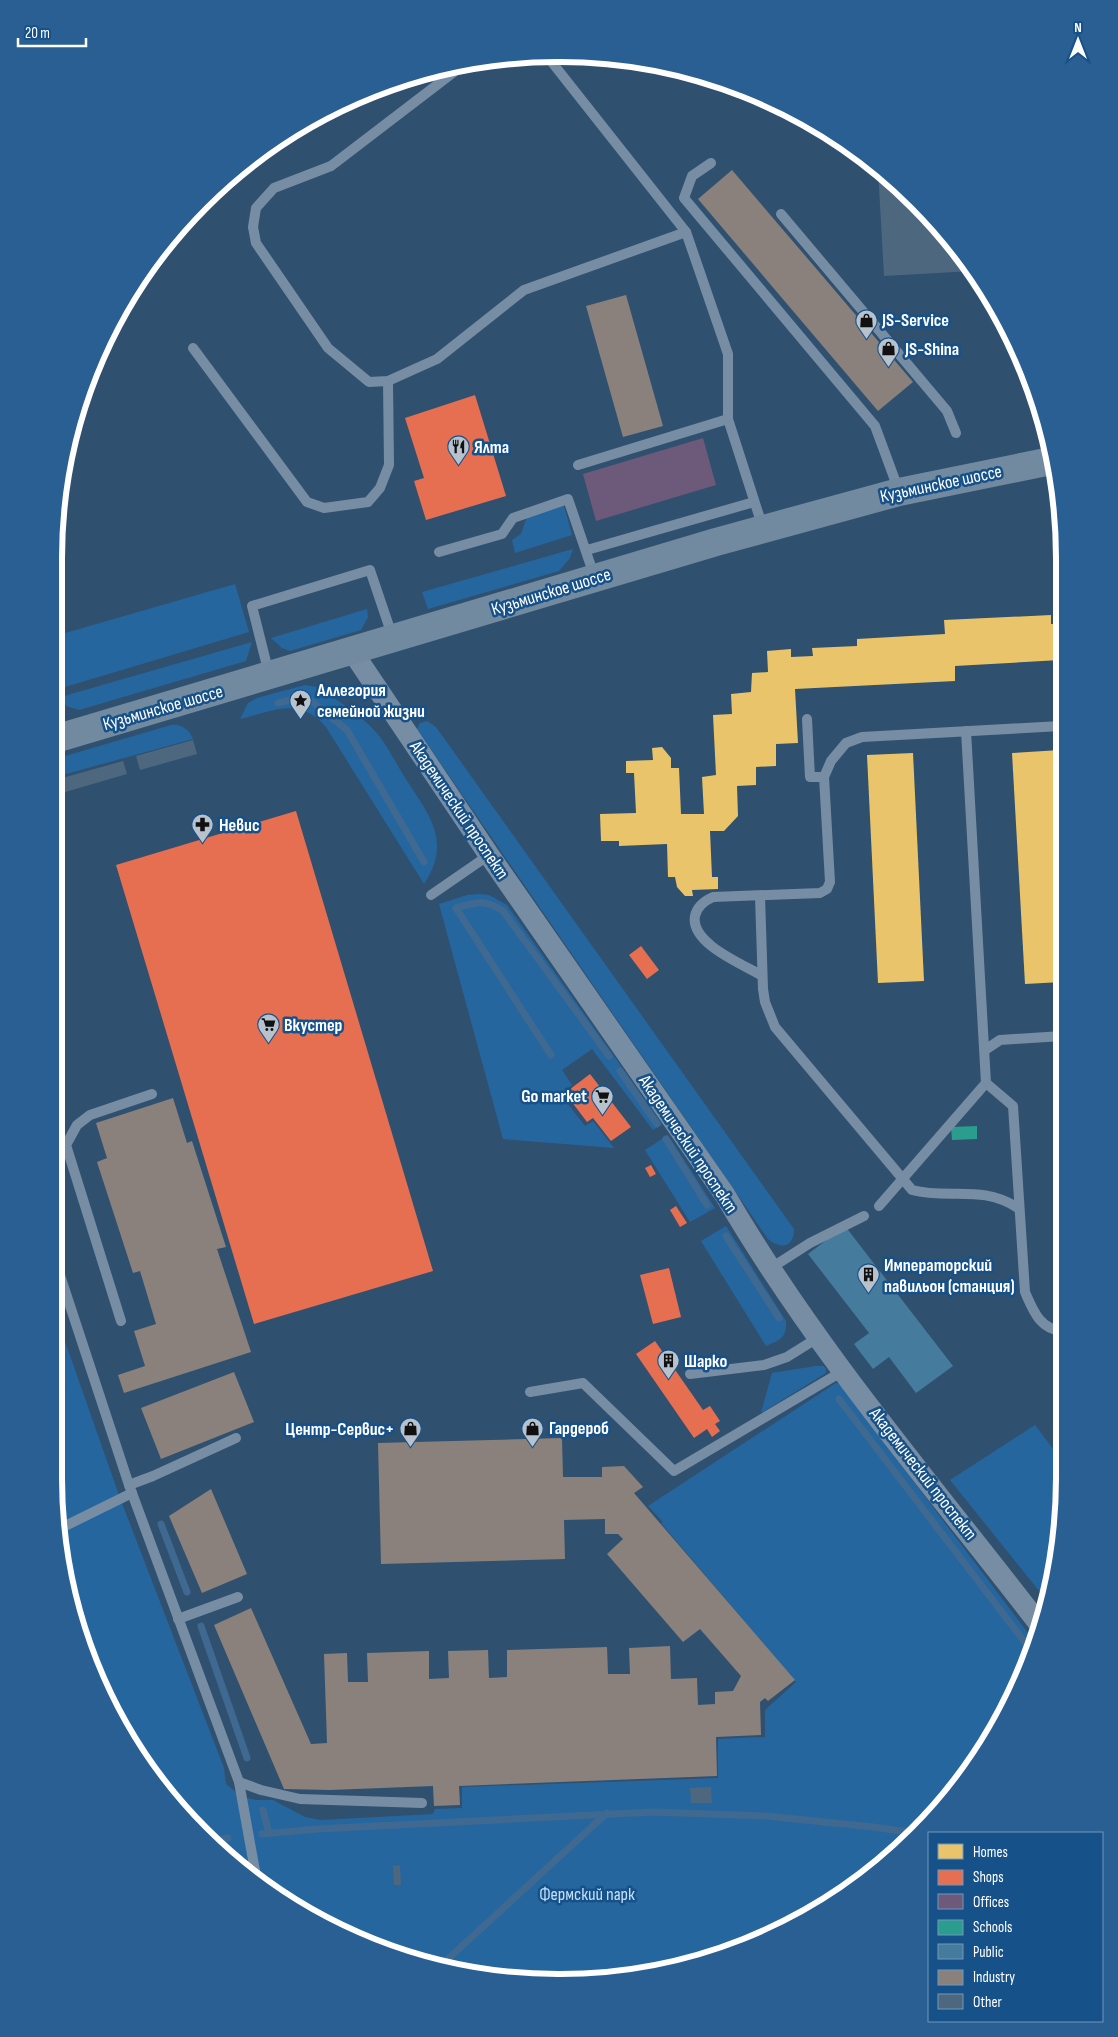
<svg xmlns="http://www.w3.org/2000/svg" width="1118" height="2037" font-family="'Sofia Sans Condensed',sans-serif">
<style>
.green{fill:#26669f}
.homes{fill:#e9c46a}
.shops{fill:#e76f51}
.offices{fill:#6d597a}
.schools{fill:#2a9d8f}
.public{fill:#457b9d}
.industry{fill:#8a817c}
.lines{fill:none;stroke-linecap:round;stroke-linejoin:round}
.stream{stroke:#3f6991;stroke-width:7}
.building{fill:#4d677f}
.service{stroke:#778da4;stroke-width:10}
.minor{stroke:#778da4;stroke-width:21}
.secondary{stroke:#728a9f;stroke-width:28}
.labels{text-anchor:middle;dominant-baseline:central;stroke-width:5;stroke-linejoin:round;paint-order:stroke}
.poi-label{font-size:18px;font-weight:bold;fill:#fff;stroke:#165189;text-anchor:start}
.street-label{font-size:18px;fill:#fff;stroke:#165189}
.park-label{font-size:18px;fill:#c3e0fa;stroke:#165189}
.rim{fill:none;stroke:#fff;stroke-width:6}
</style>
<rect width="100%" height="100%" fill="#30506f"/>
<g class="green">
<path d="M564 506 572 535 515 553 512 540 521 534 527 517Z"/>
<path d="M573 549 570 558 559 571 428 609 422 592Z"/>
<path d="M235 584 249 632 55 690V636Z"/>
<path d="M367 609 368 617 361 630 290 651 282 648 271 638Z"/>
<path d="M252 642 246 661 79 710 66 706 57 698Z"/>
<path d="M305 685 317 687C334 698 362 716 375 731 387 744 395 762 404 776 428 814 453 840 424 884L326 727C299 696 274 711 240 719L248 703 257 698Z"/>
<path d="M427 721 436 727 794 1229C794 1247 781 1250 768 1239L417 729 420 723Z"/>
<path d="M171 725C181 724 189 729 193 739L55 777V759Z"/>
<path d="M479 894 489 895 507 905 662 1124 653 1130 592 1049 562 1070 572 1085 560 1094 585 1126 593 1121 614 1148 503 1139 439 904 467 895Z"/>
<path d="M668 1135 715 1208 690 1222 645 1150Z"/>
<path d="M726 1226 786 1321C787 1338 780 1340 766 1346L701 1241Z"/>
<path d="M54 1310 120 1498 224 1768 226 1784 242 1797 256 1800H273L305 1817 321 1820 433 1814 435 1809 462 1808V1787L718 1778V1739L765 1737V1710L796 1682 661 1523 663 1522 648 1506 836 1383 839 1384 843 1388 1034 1641 997 1730 960 1786 892 1858 839 1898 753 1945 689 1966 592 1982H526L429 1966 365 1945 279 1898 226 1858 158 1786 121 1730 81 1641 63 1576 54 1478Z"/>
<path d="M816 1366H824L826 1369V1373L761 1413 772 1373Z"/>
<path d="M1035 1425 1063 1462V1511L1048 1602 950 1480Z"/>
</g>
<g class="homes">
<path d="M1051 615V624H1060V660L955 666V681L795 689 798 743 776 744V766L756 767V785L737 786 738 816 724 831H710L712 877H718V889L692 890 693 896H685L677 887 675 877H668L667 844 619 846V841H601L600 814 636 813 634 773H626V761L653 760 652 748 662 747 671 758V768H679L681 814H704L702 777 716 775 713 715 732 714 731 694 751 692 752 673 768 672 767 651 791 649V657L813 656 812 648 857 646V639L945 634 944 620Z"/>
<path d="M1060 750 1062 982 1025 984 1012 753Z"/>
<path d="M913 753 924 981 878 983 867 755Z"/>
<path d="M1056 1068H1062V1164H1061Z"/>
</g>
<g class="shops">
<path d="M475 395 506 496 426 520 414 481 424 478 405 418Z"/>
<path d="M296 811 433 1271 254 1324 116 865Z"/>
<path d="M641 946 659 970 647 979 629 955Z"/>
<path d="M590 1074 631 1127 611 1141 593 1118 587 1122 565 1093Z"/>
<path d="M651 1165 656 1174 650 1177 645 1168Z"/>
<path d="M676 1206 687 1223 680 1227 670 1210Z"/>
<path d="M669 1268 681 1317 653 1324 640 1275Z"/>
<path d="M655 1341 703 1410 710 1406 720 1421 715 1424 720 1431 712 1437 707 1429 694 1438 636 1354Z"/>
</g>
<path class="offices" d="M703 438 716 485 596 521 583 474Z"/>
<path class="schools" d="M977 1126V1139L952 1140 951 1127Z"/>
<path class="public" d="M845 1226 953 1366 916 1393 889 1357 873 1369 854 1344 869 1333 808 1254Z"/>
<g class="industry">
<path d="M732 170 913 382 878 411 698 199Z"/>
<path d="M626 295 663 426 623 437 586 306Z"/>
<path d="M173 1098 187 1143 192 1141 226 1247 217 1249 251 1352 124 1393 118 1375 145 1366 134 1331 156 1324 140 1271 133 1273 97 1162 107 1158 96 1123Z"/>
<path d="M54 1108 61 1128 54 1130Z"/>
<path d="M234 1372 254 1422 161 1459 141 1408Z"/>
<path d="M562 1438 563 1477H602V1467L624 1466 643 1487 634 1493 795 1680 768 1701 765 1698 760 1702 761 1735 716 1737 717 1776 459 1786 460 1805 434 1806 433 1786 330 1790 284 1789 214 1625 251 1608 311 1744 327 1743 324 1654 347 1653 348 1682H368L367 1653 429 1651V1679L449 1678 448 1651 488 1650 489 1678 507 1677V1650L607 1647 608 1674H630L629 1648 670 1646 671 1679 697 1678 698 1705 715 1704V1692L733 1691 741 1676 700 1629 683 1642 607 1554 623 1539 618 1534H605V1519L564 1520 565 1559 381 1564 378 1443Z"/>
<path d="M211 1489 247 1574 202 1593 169 1516Z"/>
</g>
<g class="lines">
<g class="stream">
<path d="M278 703 305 696 347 730 424 862"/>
<path d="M551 1055 456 908C476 902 485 899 503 911L609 1056"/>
<path d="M620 1071 657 1124"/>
<path d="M666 1139 707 1205"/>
<path d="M726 1236 779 1318"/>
<path d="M839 1399 1030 1649"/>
<path d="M161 1524 187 1592"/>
<path d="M201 1626 247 1758"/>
<path d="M263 1810 269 1833"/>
<path d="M262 1834 318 1829 653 1812 766 1816 873 1827 915 1833"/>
<path d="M210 1841 228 1838"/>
<path d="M438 1968 607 1813"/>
</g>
</g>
<g class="building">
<path d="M878 169 892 179 973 271 884 276Z"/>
<path d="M193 740 197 754 140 770 136 756Z"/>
<path d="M123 761 127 774 55 795V780Z"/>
<path d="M711 1787 712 1803H691L690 1788Z"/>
<path d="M400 1865 401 1885H394L393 1866Z"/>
</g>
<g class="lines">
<g class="service">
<path d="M547 56 686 232 728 354V419"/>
<path d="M463 65 331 166 274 188 256 208 253 227 256 243 328 348 369 382 388 381 437 359 524 290 686 232"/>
<path d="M711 163 692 176 684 198 875 426 899 491"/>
<path d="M781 214 947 411 956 433"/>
<path d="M193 348 307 502 324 508 368 502 380 488 389 465 388 381"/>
<path d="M578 465 728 419 763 528"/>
<path d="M587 550 754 502"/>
<path d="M439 552 502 534 513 518 568 499 595 578"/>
<path d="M269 674 252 606 370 570 393 638"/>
<path d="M807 719 810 777H824"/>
<path d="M431 895 489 855"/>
<path d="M760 896 763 989 765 1002 775 1027 912 1190C950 1200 981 1184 1018 1208"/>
<path d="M761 975C742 964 690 943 695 916 697 906 704 901 713 897L820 893 827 889 830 882 824 777 831 761 846 743 862 737 1061 726"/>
<path d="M985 1050 1000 1040 1062 1036"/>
<path d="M986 1083 1013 1106 1025 1292C1033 1310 1040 1330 1063 1331"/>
<path d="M54 1148 66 1145"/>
<path d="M879 1206 986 1083 966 731"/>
<path d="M54 1257 129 1485 239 1782 257 1882"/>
<path d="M771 1268 810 1243 864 1216"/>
<path d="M121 1321 66 1145 77 1125 90 1115 152 1094"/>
<path d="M690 1374 764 1365 787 1357 819 1337"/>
<path d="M530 1392 583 1383 674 1471 843 1371"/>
<path d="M129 1485 153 1476 236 1438"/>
<path d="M59 1529 132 1493"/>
<path d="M178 1619 238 1597"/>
<path d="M239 1782 261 1790 300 1799 422 1803"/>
</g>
<path class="minor" d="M352 651 489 855 725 1195C814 1348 932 1485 1040 1625"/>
<path class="secondary" d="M55 739 716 542 899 492 1051 461"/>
</g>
<defs>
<symbol id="shop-pin" viewBox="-11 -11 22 30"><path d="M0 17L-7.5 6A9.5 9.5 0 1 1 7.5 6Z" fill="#b7c2cd" stroke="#165189"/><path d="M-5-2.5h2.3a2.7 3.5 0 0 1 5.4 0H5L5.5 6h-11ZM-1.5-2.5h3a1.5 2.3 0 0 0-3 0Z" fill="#111"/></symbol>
<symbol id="restaurant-pin" viewBox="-11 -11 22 30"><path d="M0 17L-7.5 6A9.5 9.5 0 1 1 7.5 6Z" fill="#b7c2cd" stroke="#165189"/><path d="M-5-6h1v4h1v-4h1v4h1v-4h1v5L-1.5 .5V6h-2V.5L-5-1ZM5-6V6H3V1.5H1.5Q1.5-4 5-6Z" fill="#111"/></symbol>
<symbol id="sight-pin" viewBox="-11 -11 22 30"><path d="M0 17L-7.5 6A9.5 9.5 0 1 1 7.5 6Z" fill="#b7c2cd" stroke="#165189"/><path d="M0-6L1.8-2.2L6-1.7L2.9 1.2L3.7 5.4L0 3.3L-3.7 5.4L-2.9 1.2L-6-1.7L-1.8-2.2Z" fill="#111"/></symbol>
<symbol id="pharmacy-pin" viewBox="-11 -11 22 30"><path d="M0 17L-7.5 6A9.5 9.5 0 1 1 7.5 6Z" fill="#b7c2cd" stroke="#165189"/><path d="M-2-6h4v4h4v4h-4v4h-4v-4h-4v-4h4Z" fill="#111"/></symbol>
<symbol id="supermarket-pin" viewBox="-11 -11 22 30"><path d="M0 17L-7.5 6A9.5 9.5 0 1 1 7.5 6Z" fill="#b7c2cd" stroke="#165189"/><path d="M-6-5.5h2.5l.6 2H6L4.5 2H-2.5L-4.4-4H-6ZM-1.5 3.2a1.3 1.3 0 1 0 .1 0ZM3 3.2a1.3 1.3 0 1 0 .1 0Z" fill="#111"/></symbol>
<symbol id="building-pin" viewBox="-11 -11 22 30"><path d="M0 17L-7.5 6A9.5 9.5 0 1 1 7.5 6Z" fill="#b7c2cd" stroke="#165189"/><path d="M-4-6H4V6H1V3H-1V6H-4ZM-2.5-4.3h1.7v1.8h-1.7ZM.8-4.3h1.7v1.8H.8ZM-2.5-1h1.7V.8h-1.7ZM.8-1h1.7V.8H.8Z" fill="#111"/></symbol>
</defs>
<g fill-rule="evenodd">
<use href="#shop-pin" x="854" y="308" width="25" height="34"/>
<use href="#shop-pin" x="876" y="336" width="25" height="34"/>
<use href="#restaurant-pin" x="446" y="434" width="25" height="34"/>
<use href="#sight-pin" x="288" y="688" width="25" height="34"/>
<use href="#pharmacy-pin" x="190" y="812" width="25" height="34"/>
<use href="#supermarket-pin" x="256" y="1012" width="25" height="34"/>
<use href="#supermarket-pin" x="590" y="1084" width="25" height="34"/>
<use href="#building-pin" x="856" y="1262" width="25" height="34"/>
<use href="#building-pin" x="656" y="1348" width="25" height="34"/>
<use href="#shop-pin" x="520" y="1416" width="25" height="34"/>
<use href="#shop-pin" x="398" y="1416" width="25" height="34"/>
</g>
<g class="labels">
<g class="poi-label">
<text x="882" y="320">JS-Service</text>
<text x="905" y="349">JS-Shina</text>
<text x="474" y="447">Ялта</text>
<text x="317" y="690">Аллегория<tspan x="317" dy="21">семейной жизни</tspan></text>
<text x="219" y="825">Невис</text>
<text x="284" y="1025">Вкустер</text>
<text x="587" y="1096" text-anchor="end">Go market</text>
<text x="884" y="1265">Императорский<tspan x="884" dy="21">павильон (станция)</tspan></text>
<text x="684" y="1361">Шарко</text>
<text x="549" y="1428">Гардероб</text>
<text x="394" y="1429" text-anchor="end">Центр-Сервис+</text>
</g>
<g class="street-label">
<text transform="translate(941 484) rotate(-12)">Кузьминское шоссе</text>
<text transform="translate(551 592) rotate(-17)">Кузьминское шоссе</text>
<text transform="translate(163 708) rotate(-16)">Кузьминское шоссе</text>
<text transform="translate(459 810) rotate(56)">Академический проспект</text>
<text transform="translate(688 1144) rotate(56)">Академический проспект</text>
<text transform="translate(923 1474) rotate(52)">Академический проспект</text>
</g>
<g class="park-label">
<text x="587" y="1894">Фермский парк</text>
</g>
</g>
<path d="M0 0H1118V2037H0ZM558 62H560A496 496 0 0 1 1056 558V1478A496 496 0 0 1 560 1974H558A496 496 0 0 1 62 1478V558A496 496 0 0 1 558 62Z" fill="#295f92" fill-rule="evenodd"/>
<path class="rim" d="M558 62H560A496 496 0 0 1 1056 558V1478A496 496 0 0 1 560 1974H558A496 496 0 0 1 62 1478V558A496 496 0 0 1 558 62Z"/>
<rect x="928" y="1832" width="175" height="190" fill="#165189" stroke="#7397b8"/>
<rect x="938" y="1844" width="25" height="15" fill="#e9c46a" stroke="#7397b8"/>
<text x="973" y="1857" font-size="15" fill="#ffffff">Homes</text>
<rect x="938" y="1870" width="25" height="15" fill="#e76f51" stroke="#7397b8"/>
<text x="973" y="1882" font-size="15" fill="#ffffff">Shops</text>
<rect x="938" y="1894" width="25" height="15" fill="#6d597a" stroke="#7397b8"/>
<text x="973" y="1907" font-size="15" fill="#ffffff">Offices</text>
<rect x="938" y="1920" width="25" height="15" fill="#2a9d8f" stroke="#7397b8"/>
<text x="973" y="1932" font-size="15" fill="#ffffff">Schools</text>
<rect x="938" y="1944" width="25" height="15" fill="#457b9d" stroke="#7397b8"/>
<text x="973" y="1957" font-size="15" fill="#ffffff">Public</text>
<rect x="938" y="1970" width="25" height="15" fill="#8a817c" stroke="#7397b8"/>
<text x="973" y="1982" font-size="15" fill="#ffffff">Industry</text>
<rect x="938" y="1994" width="25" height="15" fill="#4d677f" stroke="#7397b8"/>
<text x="973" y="2007" font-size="15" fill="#ffffff">Other</text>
<g transform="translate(1078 40)" stroke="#165189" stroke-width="4" paint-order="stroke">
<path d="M0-4L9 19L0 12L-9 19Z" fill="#ffffff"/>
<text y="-8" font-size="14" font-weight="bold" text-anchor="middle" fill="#ffffff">N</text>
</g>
<path d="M18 38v8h68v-8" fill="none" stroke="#ffffff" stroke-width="2.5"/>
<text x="25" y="38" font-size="15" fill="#ffffff" stroke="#165189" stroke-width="4" paint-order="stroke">20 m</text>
</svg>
